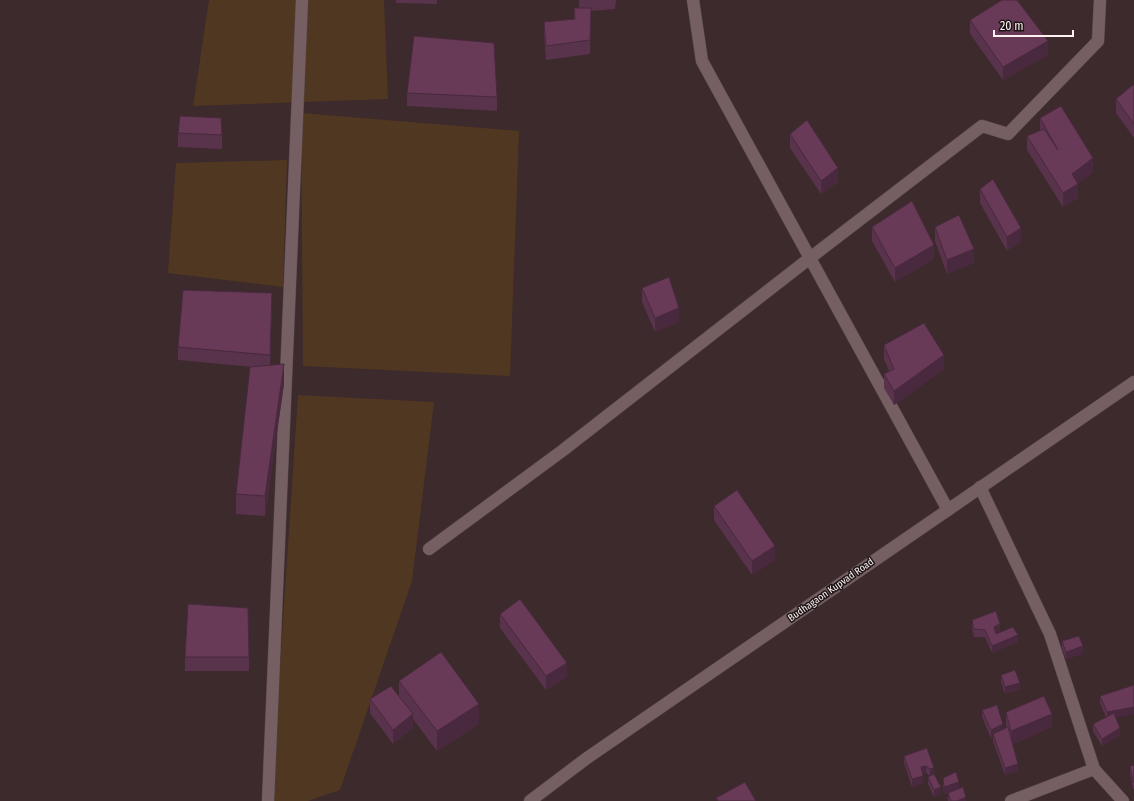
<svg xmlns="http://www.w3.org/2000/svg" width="1134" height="801" font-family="'Fira Sans Condensed',sans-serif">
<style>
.green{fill:#503721}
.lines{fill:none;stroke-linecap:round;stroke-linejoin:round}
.minor-casing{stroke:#58484a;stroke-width:13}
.minor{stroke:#755f62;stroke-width:12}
.wall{fill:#59324b}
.shaded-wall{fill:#49293d}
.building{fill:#683a57;stroke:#49293d}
.labels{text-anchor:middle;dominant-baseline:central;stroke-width:3;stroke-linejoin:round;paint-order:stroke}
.street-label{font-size:10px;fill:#fef1f2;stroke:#1d1516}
</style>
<rect width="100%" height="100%" fill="#3c2a2c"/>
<g class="green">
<path d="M209 0H384L388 99 193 106Z"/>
<path d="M301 113 519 131 510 376 303 366Z"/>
<path d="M287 160 283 287 168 273 176 163Z"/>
<path d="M298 395 434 402 412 581 340 790 308 801H271Z"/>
</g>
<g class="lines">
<defs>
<g id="minor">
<path d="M693 0 702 61 948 510"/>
<path d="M980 487 1050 634 1094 769"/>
<path d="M429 549 562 451 810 258 982 126 1008 134 1098 41 1100 0"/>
<path d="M268 801 302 0"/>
<path d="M530 801 587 758 1134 382"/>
<path d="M1011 801 1094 769 1123 801"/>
</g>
</defs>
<use href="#minor" class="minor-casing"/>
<use href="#minor" class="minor"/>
</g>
<g class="wall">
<path d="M396 0H437V4L396 3Z"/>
<path d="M579 0H616L615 9 591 11 590 54 546 60 544 36V22L574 19V8H579Z"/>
<path d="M970 20 1048 55 1003 80 970 34Z"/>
<path d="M1134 84V138L1116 113V99Z"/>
<path d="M407 93 497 97V111L407 106Z"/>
<path d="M1040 118 1093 172 1077 184 1078 198 1063 207 1027 150V136L1040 131Z"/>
<path d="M178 133 222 135V149L178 147Z"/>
<path d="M790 134 838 182 821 194 790 148Z"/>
<path d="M980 189 1021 242 1007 251 980 203Z"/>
<path d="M872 227 934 259 895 282 872 241Z"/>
<path d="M935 227 974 263 947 274 935 241Z"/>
<path d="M642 288 679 322 655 332 642 302Z"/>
<path d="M272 307 270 365 284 384 265 516 236 514V494L253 367 178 360V347Z"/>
<path d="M884 345 944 369 894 405 884 388V374L889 371 884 359Z"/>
<path d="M714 506 775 560 752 575 714 520Z"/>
<path d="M500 614 567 677 546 690 500 628Z"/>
<path d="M972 620 1000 631 996 633V634L1018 642 992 653 985 637H974L972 627Z"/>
<path d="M1062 641 1083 654 1066 659 1062 648Z"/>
<rect x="185" y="657" width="64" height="14"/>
<path d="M1001 675 1020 690 1005 694 1001 682Z"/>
<path d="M399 681 479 724 437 751 413 719V728L393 744 370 713V699L399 697Z"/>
<path d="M1100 696 1116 718 1120 735 1102 746 1093 731V724L1106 717 1100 703Z"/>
<path d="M982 710 1003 729 1006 728V712L1052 727 1013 744 1018 771 1005 775 993 741V736L991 738 982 717Z"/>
<path d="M927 748 934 774 941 794 934 797 928 784V777L930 776 926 773 922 774 923 783 912 787 904 763V756Z"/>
<path d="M1134 765V789H1133L1130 773V766Z"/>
<path d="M943 778 959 788 966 801H948V793L944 794 943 786Z"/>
</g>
<g class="shaded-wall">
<path d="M1048 41V55L1003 80V67Z"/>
<path d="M1093 158V172L1072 188V174Z"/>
<path d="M838 168V182L821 194V181Z"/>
<path d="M1078 184V198L1063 207V193Z"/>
<path d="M1021 228V242L1007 251V237Z"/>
<path d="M934 245V259L895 282V268Z"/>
<path d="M974 249V263L947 274V260Z"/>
<path d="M272 293V307L270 369V355Z"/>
<path d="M679 308V322L655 332V318Z"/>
<path d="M944 355V369L894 405V391Z"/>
<path d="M284 364V384L265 516V496Z"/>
<path d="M775 546V560L752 575V561Z"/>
<path d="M1000 624V631L994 634V627Z"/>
<path d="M1018 635V642L992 653V646Z"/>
<path d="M1083 646V654L1066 659V652Z"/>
<path d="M567 663V677L546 690V676Z"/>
<path d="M1020 683V690L1005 694V687Z"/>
<path d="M479 704V724L437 751V731Z"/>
<path d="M1134 707V714L1107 720V712Z"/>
<path d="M413 714V728L393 744V730Z"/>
<path d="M1052 714V727L1011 745V731Z"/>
<path d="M1003 724V732L993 734V736L991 738V730Z"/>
<path d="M1120 728V735L1102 746V739Z"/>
<path d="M1018 764V771L1005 775V768Z"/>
<path d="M926 766V773L921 774V767Z"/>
<path d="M934 768V775L930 776V769Z"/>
<path d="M923 776V783L912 787V779Z"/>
<path d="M959 782V789L944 794V787Z"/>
<path d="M941 787V794L934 797V790Z"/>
<path d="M966 797V801H957Z"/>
</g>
<g class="building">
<path d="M1002 0H1017L1048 41 1003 67 970 20Z"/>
<path d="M574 8H591L590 40 546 46 544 22 575 19Z"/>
<path d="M414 36 494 43 497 97 407 93Z"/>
<path d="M1134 84V124L1116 99Z"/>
<path d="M1061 106 1093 158 1072 174 1078 184 1063 193 1027 136 1044 129 1058 150 1040 118Z"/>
<path d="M180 116 221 118 222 135 178 133Z"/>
<path d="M807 120 838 168 821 181 790 134Z"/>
<path d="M993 179 1021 228 1007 237 980 189Z"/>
<path d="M912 201 934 245 895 268 872 227Z"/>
<path d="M959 215 974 249 947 260 935 227Z"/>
<path d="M669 277 679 308 655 318 642 288Z"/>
<path d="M183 290 272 293 270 355 178 347Z"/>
<path d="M924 323 944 355 894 391 884 374 894 369 884 345Z"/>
<path d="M284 364 265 496 236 494 250 367Z"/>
<path d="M737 490 775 546 752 561 714 506Z"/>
<path d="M520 599 567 663 546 676 500 614Z"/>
<path d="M188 604 248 608 249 657H185Z"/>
<path d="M996 611 1000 624 994 627 996 634 1013 627 1018 635 992 646 985 630 974 629 972 620Z"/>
<path d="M1079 636 1083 646 1066 652 1062 641Z"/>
<path d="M441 652 479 704 437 731 399 681Z"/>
<path d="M1015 670 1020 683 1005 687 1001 675Z"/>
<path d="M391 686 413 714 393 730 370 699Z"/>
<path d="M1134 686V707L1107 712 1100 696 1134 685Z"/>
<path d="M1044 696 1052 714 1011 731 1006 712Z"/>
<path d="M997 705 1003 724 991 730 982 710Z"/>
<path d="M1114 713 1120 728 1102 739 1093 724Z"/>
<path d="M1008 727 1018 764 1005 768 993 734Z"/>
<path d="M927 748 934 768 930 769 926 766 921 767 923 776 912 779 904 756Z"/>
<path d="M1134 765V782H1133L1130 766Z"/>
<path d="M956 772 959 782 944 787 943 778Z"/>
<path d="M934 774 941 787 934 790 928 777Z"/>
<path d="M745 782 756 801H718L716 798Z"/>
<path d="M963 787 966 797 957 801H951L948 793Z"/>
</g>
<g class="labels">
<g class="street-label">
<text transform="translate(831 590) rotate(-35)">Budhagaon Kupvad Road</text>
</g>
</g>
<path d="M994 30v6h79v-6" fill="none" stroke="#fef1f2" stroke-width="2"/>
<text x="1000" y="30" font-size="12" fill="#fef1f2" stroke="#1d1516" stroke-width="3" paint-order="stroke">20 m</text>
</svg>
